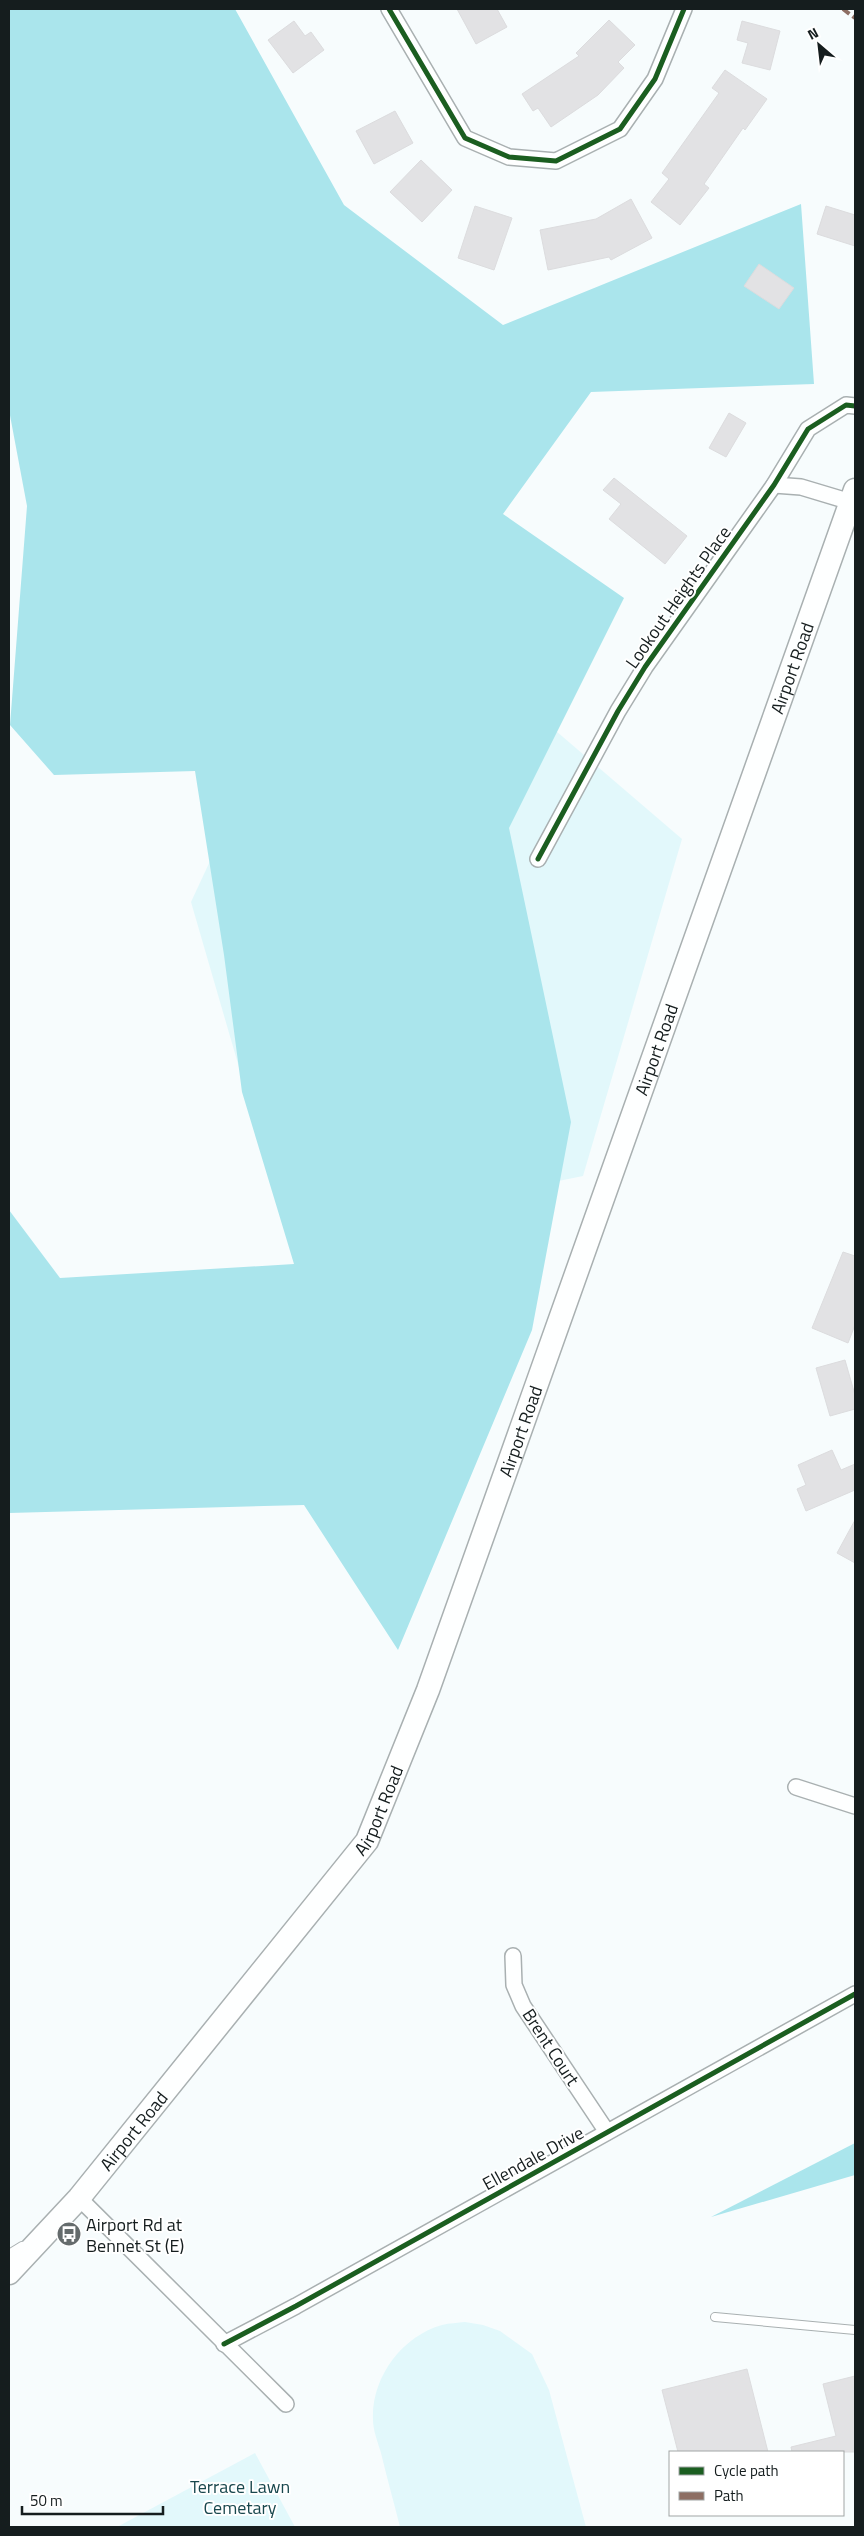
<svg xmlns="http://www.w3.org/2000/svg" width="864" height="2536" font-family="'Titillium Web',sans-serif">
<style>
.green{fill:#e2f8fb}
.forest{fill:#aae5ec}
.building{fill:#e2e2e4;stroke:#dcdcde}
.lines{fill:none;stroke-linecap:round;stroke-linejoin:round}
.service-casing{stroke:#a9b0b1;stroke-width:10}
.minor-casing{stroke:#a9b0b1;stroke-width:18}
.secondary-casing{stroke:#a9b0b1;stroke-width:25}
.service{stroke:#feffff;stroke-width:8}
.minor{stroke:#feffff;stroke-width:15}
.secondary{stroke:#feffff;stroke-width:22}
.quiet{stroke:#8d6e63;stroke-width:4;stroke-dasharray:8 4;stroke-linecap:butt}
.cycleway-casing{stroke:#fff;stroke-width:8}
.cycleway{stroke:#1b5e20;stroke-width:5}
.labels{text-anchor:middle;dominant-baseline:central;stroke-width:4;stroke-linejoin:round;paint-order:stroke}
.street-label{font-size:18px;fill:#151d1e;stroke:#fff}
.poi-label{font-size:18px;fill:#151d1e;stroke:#fff;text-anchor:start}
.park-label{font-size:18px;fill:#18474d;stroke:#fff}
</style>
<rect width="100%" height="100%" fill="#f7fcfd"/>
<g class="green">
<path d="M528 707 682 839 583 1176 288 1236 191 902 265 743Z"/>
<path d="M465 2322 483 2325 500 2331 532 2354 549 2390 586 2527H400C394 2503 387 2478 381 2453 378 2443 373 2430 373 2420 371 2378 402 2336 442 2325 449 2323 458 2323 465 2322Z"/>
<path d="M255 2453 295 2527H117Z"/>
</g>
<g class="forest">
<path d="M9 9H235L344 205 503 325 801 204 814 384 591 392 503 514 624 598 509 828 571 1122 532 1330 398 1650 304 1505 9 1513V1210L60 1278 294 1264 242 1092 224 955 195 771 54 775 10 725 27 506 9 410Z"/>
<path d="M855 2143V2175L711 2217Z"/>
</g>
<g class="building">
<path d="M457 9H497L507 27 476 44Z"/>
<path d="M609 20 635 45 618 62 624 68 598 95 551 127 538 108 533 111 522 94 579 56 576 53Z"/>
<path d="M294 21 305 36 311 32 324 50 293 73 268 40Z"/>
<path d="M742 21 780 31 770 70 742 63 748 43 737 40Z"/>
<path d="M725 70 767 99 745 130 743 128 704 184 709 188 680 225 651 202 669 179 662 173 719 93 712 88Z"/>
<path d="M395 111 413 143 374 164 356 131Z"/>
<path d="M421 160 452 190 422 222 390 192Z"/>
<path d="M631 199 652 238 611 260 609 257 548 270 540 230 596 219Z"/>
<path d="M475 206 512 218 494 270 458 258Z"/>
<path d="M826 206 855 215V246L817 234Z"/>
<path d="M759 264 794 288 779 309 744 286Z"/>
<path d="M729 413 746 423 726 457 709 448Z"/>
<path d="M614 478 687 536 665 564 609 519 621 504 603 490Z"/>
<path d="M843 1252 855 1256V1325L848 1343 812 1328Z"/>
<path d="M845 1360 855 1395V1409L830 1416 816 1368Z"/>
<path d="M832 1450 841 1470 855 1464V1490L806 1511 797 1489 806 1485 798 1465Z"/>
<path d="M855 1520V1563L837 1553Z"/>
<path d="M747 2369 768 2452H678L662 2390Z"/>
<path d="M855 2376V2452H792L791 2447 836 2436 823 2384Z"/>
</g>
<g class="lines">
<defs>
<g id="service">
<path d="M9 2254 22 2246"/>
<path d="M715 2317 855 2330"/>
</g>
<g id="minor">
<path d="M389 9 465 138 509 157 556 161 620 129 655 79 684 9"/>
<path d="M774 485 801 487 851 502"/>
<path d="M538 859 618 711 645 667 774 485 808 429 846 405 855 406"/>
<path d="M796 1787 855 1806"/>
<path d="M513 1956 514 1985 523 2006 607 2132"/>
<path d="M79 2198 286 2404"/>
<path d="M224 2344 296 2306 855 1994"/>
</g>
<g id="secondary">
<path id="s1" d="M9 2273 79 2198 367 1841 428 1690 855 490"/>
</g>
</defs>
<use href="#service" class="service-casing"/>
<use href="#minor" class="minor-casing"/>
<use href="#secondary" class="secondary-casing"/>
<use href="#service" class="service"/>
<use href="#minor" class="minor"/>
<use href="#secondary" class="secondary"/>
<path class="quiet" d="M843 9 855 18"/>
<defs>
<g id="cycleway">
<path d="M389 9 465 138 509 157 556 161 620 129 655 79 684 9"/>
<path d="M538 859 618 711 645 667 774 485 808 429 846 405 855 406"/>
<path d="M224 2344 296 2306 855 1994"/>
</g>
</defs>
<use href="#cycleway" class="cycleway-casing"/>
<use href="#cycleway" class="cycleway"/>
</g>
<defs>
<symbol id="bus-disc" viewBox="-11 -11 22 22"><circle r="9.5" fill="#646b6c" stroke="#fff"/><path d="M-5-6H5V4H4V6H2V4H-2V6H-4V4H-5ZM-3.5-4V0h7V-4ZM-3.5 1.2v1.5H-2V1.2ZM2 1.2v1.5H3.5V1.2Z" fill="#fff"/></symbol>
</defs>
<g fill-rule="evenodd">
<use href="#bus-disc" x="55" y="2220" width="28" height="28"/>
</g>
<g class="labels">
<g class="street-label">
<text transform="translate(678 597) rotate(-55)">Lookout Heights Place</text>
<text stroke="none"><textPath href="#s1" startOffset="1809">Airport Road</textPath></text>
<text stroke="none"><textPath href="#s1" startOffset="1404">Airport Road</textPath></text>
<text stroke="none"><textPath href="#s1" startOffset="999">Airport Road</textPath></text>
<text stroke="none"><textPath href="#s1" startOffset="594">Airport Road</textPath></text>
<text transform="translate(551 2047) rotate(57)">Brent Court</text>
<text stroke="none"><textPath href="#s1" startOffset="189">Airport Road</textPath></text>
<text transform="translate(533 2158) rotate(-29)">Ellendale Drive</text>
</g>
<g class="poi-label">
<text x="86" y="2224">Airport Rd at<tspan x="86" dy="21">Bennet St (E)</tspan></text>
</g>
<g class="park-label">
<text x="240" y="2486">Terrace Lawn<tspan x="240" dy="21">Cemetary</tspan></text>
</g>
</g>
<rect width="864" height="2536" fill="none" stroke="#151d1e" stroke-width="20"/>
<rect x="669" y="2451" width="175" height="65" fill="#ffffff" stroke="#a1a5a5"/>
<rect x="679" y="2467" width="25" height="8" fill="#1b5e20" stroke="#a1a5a5"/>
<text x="714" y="2476" font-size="15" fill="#151d1e">Cycle path</text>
<rect x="679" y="2492" width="25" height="8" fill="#8d6e63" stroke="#a1a5a5"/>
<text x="714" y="2501" font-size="15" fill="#151d1e">Path</text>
<g transform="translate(819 45) rotate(332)" stroke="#ffffff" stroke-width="4" paint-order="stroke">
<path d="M0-4L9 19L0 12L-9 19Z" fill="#151d1e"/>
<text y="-8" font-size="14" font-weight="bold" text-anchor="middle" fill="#151d1e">N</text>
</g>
<path d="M22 2506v8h141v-8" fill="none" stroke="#151d1e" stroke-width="2.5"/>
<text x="30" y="2506" font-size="15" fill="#151d1e" stroke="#ffffff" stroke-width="4" paint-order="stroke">50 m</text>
</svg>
